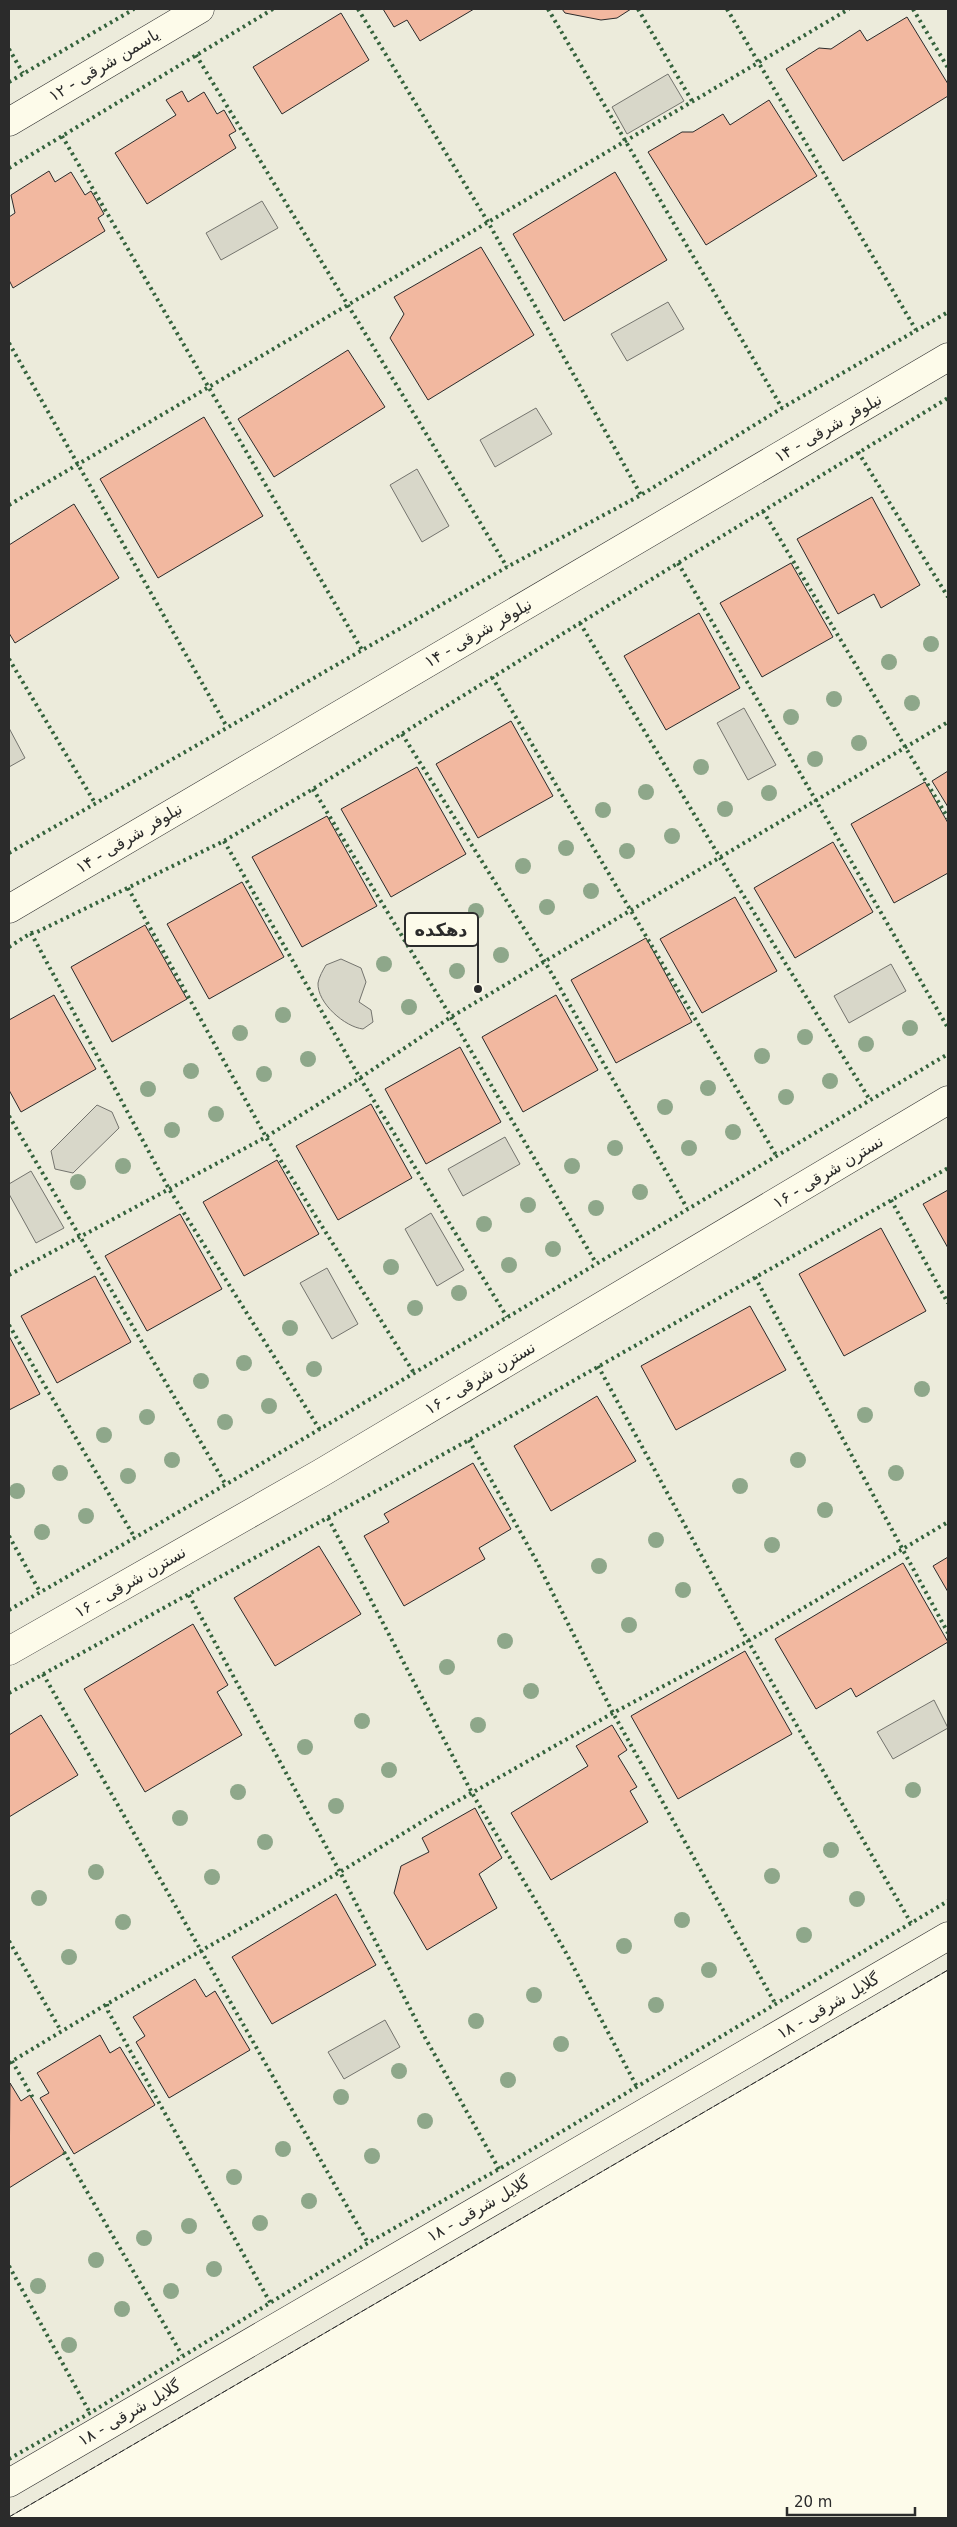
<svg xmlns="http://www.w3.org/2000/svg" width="957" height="2527" font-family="'DejaVu Sans',Vazirmatn,sans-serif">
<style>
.green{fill:#ecebdb;stroke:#74746e}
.water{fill:#d8d7c9;stroke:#74746e}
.building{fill:#f2b8a0;stroke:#2b2b2b}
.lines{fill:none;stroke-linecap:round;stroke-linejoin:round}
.minor-casing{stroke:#2b2b2b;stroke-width:29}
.minor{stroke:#fdfbea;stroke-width:28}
.hedge{stroke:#34623c;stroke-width:4;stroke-dasharray:2.5 4;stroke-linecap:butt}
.fence{stroke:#2b2b2b;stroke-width:1;stroke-dasharray:6 2.5;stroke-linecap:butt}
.tree{fill:#8ea78a}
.labels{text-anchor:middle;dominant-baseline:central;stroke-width:4;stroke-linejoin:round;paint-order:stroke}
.street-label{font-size:16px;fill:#2b2b2b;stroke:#fdfbea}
.leader{fill:none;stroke:#2b2b2b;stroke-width:2}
.callout-dot{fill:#2b2b2b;stroke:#fdfbea;stroke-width:2}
.callout{fill:#fdfbea;stroke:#2b2b2b;stroke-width:2}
.callout-label{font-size:18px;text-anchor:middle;font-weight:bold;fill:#2b2b2b}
</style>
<rect width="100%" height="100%" fill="#fdfbea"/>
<path class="green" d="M9 9H948V1970L9 2517Z"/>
<g class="water">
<path d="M668 74 684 101 627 134 612 107Z"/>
<path d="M262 201 278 228 221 260 206 233Z"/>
<path d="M668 302 684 329 627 361 611 334Z"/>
<path d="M536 408 552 434 495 467 480 440Z"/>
<path d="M417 469 449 526 422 542 390 485Z"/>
<path d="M744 708 776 765 748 780 717 723Z"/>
<path d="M9 728 25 758 9 767Z"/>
<path d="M341 959 361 968 366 982 359 1002 371 1010 373 1022 363 1029C345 1027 317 1003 318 983 319 977 323 970 326 965Z"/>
<path d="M891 964 906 991 849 1023 834 996Z"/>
<path d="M97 1105 112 1112 119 1128 73 1173 55 1169 51 1151Z"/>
<path d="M505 1137 520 1164 463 1196 448 1169Z"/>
<path d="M31 1171 64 1228 36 1243 9 1194V1184Z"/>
<path d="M431 1213 464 1270 437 1286 405 1229Z"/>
<path d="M327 1268 358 1324 332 1339 300 1283Z"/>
<path d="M934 1700 948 1728 893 1759 877 1732Z"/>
<path d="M385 2020 400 2047 344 2079 328 2052Z"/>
</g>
<g class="building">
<path d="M383 9H474L420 41 407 20 394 27Z"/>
<path d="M562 9H631L617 18 601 20 565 13Z"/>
<path d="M341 13 369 60 282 114 253 67Z"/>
<path d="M907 17 948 84V96L843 161 786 69 819 48 831 49 860 30 867 41Z"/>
<path d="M182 91 188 102 204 92 217 114 224 110 236 131 229 135 236 148 147 204 115 153 176 115 166 100Z"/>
<path d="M769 100 817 176 706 245 648 152 682 132H693L723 114 730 125Z"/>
<path d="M49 171 55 182 71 172 85 195 91 191 104 214 98 218 105 231 13 288 9 280V217L15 213 11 195Z"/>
<path d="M615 172 667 260 564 321 513 234Z"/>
<path d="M481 247 534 335 428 400 390 338 404 314 394 297Z"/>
<path d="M348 350 385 407 274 477 238 419Z"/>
<path d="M204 417 263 516 158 578 100 479Z"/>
<path d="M872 497 920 585 881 608 874 594 838 614 797 539Z"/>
<path d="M74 504 119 578 15 643 9 633V545Z"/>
<path d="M791 563 833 637 762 677 720 603Z"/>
<path d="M699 613 740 688 666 730 624 656Z"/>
<path d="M511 721 553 796 478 838 436 764Z"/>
<path d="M417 767 466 854 391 897 341 809Z"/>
<path d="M948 771V807L932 781Z"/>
<path d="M925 782 948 823V873L894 903 851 824Z"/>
<path d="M327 816 377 906 302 947 252 857Z"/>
<path d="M833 842 873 912 795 958 754 888Z"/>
<path d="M242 882 284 957 209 999 167 924Z"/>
<path d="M735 897 777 971 702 1013 660 939Z"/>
<path d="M145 925 187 999 112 1042 71 967Z"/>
<path d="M646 938 692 1022 616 1063 571 980Z"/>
<path d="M54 995 96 1069 21 1112 9 1090V1020Z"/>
<path d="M556 995 598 1070 523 1112 482 1037Z"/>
<path d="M460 1047 501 1122 426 1164 385 1089Z"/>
<path d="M371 1104 412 1178 338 1220 296 1146Z"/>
<path d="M277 1160 319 1234 244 1276 203 1202Z"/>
<path d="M948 1190V1248L923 1204Z"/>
<path d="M180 1214 222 1289 147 1331 105 1256Z"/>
<path d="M881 1228 926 1311 844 1356 799 1274Z"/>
<path d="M95 1276 131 1342 57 1383 21 1316Z"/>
<path d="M750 1306 786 1370 676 1430 641 1366Z"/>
<path d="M9 1336 40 1394 9 1410Z"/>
<path d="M597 1396 636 1461 551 1511 514 1446Z"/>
<path d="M473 1463 511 1529 479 1548 485 1559 404 1606 364 1536 389 1522 384 1514Z"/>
<path d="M319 1546 361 1614 275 1666 234 1598Z"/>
<path d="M948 1557V1592L933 1566Z"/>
<path d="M903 1563 948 1642 856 1697 851 1688 816 1709 775 1639Z"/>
<path d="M193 1624 228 1685 217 1692 242 1735 145 1792 84 1689Z"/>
<path d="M745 1651 792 1734 678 1799 631 1716Z"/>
<path d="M41 1715 78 1775 9 1817V1735Z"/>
<path d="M612 1725 627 1750 618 1756 637 1787 630 1791 648 1822 551 1880 511 1813 588 1766 576 1746Z"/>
<path d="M475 1808 502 1858 479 1874 497 1908 427 1950 394 1893 401 1866 429 1852 422 1838Z"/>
<path d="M336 1894 376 1965 272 2024 232 1957Z"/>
<path d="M195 1979 206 1997 215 1991 250 2050 169 2098 136 2042 145 2036 133 2017Z"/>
<path d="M100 2035 110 2053 120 2047 155 2105 74 2154 40 2098 49 2093 37 2073Z"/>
<path d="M10 2083 21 2101 30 2095 65 2153 9 2188Z"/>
</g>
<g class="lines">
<defs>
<g id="minor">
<path d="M9 122 200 9"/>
<path d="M9 909 948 357"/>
<path d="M9 1651 321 1473 948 1100"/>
<path d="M9 2483 948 1936"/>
</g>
</defs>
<use href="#minor" class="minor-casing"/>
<use href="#minor" class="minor"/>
<g class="hedge">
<path d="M358 9 488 222 641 495"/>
<path d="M548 9 782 408"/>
<path d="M638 9 692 101"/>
<path d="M727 9 916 330"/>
<path d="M913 9 948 68"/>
<path d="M9 49 23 73"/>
<path d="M196 55 507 567"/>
<path d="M9 82 134 9"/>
<path d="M62 136 362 650"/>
<path d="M9 168 273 9"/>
<path d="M9 343 227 727"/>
<path d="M858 452 948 597"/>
<path d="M9 505 849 9"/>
<path d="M763 511 948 818"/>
<path d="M678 563 948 1028"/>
<path d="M580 623 719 856 870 1100"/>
<path d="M9 659 95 803"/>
<path d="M492 677 776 1155"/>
<path d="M402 734 545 962 687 1208"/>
<path d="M313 789 451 1017 596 1263"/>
<path d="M224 841 360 1078 507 1317"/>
<path d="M9 853 507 567 641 495 782 408 948 312"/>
<path d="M128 888 266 1137 414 1373"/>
<path d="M31 933 169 1189 320 1430"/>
<path d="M9 947 31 933 37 932 224 841 313 789 580 623 948 398"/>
<path d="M9 1116 226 1485"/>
<path d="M891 1200 948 1303"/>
<path d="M9 1275 266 1137 360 1078 451 1017 948 722"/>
<path d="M755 1277 948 1633"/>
<path d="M9 1325 135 1538"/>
<path d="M598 1366 748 1641 911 1923"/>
<path d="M469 1440 537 1562 613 1713 776 2005"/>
<path d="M328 1518 472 1793 565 1951 637 2087"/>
<path d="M9 1536 40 1592"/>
<path d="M189 1595 340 1872 423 2034 499 2169"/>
<path d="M9 1610C325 1430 635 1239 948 1054"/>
<path d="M43 1674 368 2243"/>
<path d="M9 1693 469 1440 948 1168"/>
<path d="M9 1941 61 2031"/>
<path d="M107 2004 108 2011 271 2304"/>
<path d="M12 2061 33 2098"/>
<path d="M9 2063 107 2004 340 1872 438 1812 613 1713 748 1641 948 1522"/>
<path d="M64 2152 182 2355"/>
<path d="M9 2266 90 2413"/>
<path d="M9 2459 90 2413 368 2243 499 2169 948 1901"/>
</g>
<path class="fence" d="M9 2517 948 1970"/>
</g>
<g class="tree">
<circle cx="931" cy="644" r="8"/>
<circle cx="889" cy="662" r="8"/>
<circle cx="834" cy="699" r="8"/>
<circle cx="912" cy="703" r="8"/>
<circle cx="791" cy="717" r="8"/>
<circle cx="859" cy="743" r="8"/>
<circle cx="815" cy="759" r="8"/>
<circle cx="701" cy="767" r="8"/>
<circle cx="646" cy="792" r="8"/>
<circle cx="769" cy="793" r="8"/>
<circle cx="725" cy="809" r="8"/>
<circle cx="603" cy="810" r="8"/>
<circle cx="672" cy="836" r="8"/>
<circle cx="566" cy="848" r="8"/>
<circle cx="627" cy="851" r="8"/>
<circle cx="523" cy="866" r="8"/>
<circle cx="591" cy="891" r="8"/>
<circle cx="547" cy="907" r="8"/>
<circle cx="476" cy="911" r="8"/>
<circle cx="501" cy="955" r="8"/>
<circle cx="384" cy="964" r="8"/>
<circle cx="457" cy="971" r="8"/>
<circle cx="409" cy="1007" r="8"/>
<circle cx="283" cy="1015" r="8"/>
<circle cx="910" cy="1028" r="8"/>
<circle cx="240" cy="1033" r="8"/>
<circle cx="805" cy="1037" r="8"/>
<circle cx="866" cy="1044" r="8"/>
<circle cx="762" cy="1056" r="8"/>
<circle cx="308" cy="1059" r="8"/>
<circle cx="191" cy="1071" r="8"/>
<circle cx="264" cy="1074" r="8"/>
<circle cx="830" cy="1081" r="8"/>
<circle cx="708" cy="1088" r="8"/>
<circle cx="148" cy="1089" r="8"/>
<circle cx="786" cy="1097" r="8"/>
<circle cx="665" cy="1107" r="8"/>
<circle cx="216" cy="1114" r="8"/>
<circle cx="172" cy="1130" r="8"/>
<circle cx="733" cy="1132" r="8"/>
<circle cx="615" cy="1148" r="8"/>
<circle cx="689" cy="1148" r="8"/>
<circle cx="123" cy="1166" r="8"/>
<circle cx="572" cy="1166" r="8"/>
<circle cx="78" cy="1182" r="8"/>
<circle cx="640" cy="1192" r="8"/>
<circle cx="528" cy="1205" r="8"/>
<circle cx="596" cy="1208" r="8"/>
<circle cx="484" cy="1224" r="8"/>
<circle cx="553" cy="1249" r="8"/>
<circle cx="509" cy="1265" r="8"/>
<circle cx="391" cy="1267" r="8"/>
<circle cx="459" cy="1293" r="8"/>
<circle cx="415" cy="1308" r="8"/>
<circle cx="290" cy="1328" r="8"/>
<circle cx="244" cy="1363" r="8"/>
<circle cx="314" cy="1369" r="8"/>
<circle cx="201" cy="1381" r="8"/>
<circle cx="922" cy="1389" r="8"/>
<circle cx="269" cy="1406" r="8"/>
<circle cx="865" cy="1415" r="8"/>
<circle cx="147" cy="1417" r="8"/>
<circle cx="225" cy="1422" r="8"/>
<circle cx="104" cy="1435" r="8"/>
<circle cx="172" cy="1460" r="8"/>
<circle cx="798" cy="1460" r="8"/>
<circle cx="60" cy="1473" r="8"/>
<circle cx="896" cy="1473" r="8"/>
<circle cx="128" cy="1476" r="8"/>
<circle cx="740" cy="1486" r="8"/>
<circle cx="17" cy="1491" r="8"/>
<circle cx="825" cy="1510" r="8"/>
<circle cx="86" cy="1516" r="8"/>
<circle cx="42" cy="1532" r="8"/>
<circle cx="656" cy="1540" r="8"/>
<circle cx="772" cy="1545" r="8"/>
<circle cx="599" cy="1566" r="8"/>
<circle cx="683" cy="1590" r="8"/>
<circle cx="629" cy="1625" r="8"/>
<circle cx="505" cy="1641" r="8"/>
<circle cx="447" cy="1667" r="8"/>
<circle cx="531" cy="1691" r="8"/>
<circle cx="362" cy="1721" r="8"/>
<circle cx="478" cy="1725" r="8"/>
<circle cx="305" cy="1747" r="8"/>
<circle cx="389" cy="1770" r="8"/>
<circle cx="913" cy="1790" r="8"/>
<circle cx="238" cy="1792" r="8"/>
<circle cx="336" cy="1806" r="8"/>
<circle cx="180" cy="1818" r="8"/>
<circle cx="265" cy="1842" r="8"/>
<circle cx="831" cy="1850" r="8"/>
<circle cx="96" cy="1872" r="8"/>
<circle cx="772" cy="1876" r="8"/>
<circle cx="212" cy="1877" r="8"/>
<circle cx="39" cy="1898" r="8"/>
<circle cx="857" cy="1899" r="8"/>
<circle cx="682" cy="1920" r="8"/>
<circle cx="123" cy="1922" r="8"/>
<circle cx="804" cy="1935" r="8"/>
<circle cx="624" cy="1946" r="8"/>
<circle cx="69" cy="1957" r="8"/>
<circle cx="709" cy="1970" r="8"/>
<circle cx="534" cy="1995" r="8"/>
<circle cx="656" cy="2005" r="8"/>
<circle cx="476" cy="2021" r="8"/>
<circle cx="561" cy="2044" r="8"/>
<circle cx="399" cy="2071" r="8"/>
<circle cx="508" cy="2080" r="8"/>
<circle cx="341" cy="2097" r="8"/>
<circle cx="425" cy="2121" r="8"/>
<circle cx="283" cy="2149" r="8"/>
<circle cx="372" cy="2156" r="8"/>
<circle cx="234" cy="2177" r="8"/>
<circle cx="309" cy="2201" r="8"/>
<circle cx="260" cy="2223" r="8"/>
<circle cx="189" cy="2226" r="8"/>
<circle cx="144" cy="2238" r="8"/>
<circle cx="96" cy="2260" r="8"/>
<circle cx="214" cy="2269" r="8"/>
<circle cx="38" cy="2286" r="8"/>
<circle cx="171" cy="2291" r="8"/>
<circle cx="122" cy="2309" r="8"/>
<circle cx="69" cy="2345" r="8"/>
</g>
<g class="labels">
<g class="street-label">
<text transform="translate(104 65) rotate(-31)">یاسمن شرقی - ۱۲</text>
<text transform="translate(828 428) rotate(-30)">نیلوفر شرقی - ۱۴</text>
<text transform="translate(478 633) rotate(-30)">نیلوفر شرقی - ۱۴</text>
<text transform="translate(129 838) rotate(-31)">نیلوفر شرقی - ۱۴</text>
<text transform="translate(828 1172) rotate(-31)">نسترن شرقی - ۱۶</text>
<text transform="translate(480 1378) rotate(-31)">نسترن شرقی - ۱۶</text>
<text transform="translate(130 1582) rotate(-30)">نسترن شرقی - ۱۶</text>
<text transform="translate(828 2006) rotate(-30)">گلایل شرقی - ۱۸</text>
<text transform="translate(478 2209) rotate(-30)">گلایل شرقی - ۱۸</text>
<text transform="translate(129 2413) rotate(-30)">گلایل شرقی - ۱۸</text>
</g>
</g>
<path class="leader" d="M478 989L478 929"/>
<circle class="callout-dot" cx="478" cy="989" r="5"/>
<rect class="callout" x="405" y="913" width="73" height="33" rx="5"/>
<g class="callout-label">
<text x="441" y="936">دهکده</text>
</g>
<rect width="957" height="2527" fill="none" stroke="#2b2b2b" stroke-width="20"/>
<path d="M787 2507v8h128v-8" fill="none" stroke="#2b2b2b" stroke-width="2.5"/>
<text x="794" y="2507" font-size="15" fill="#2b2b2b" stroke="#fdfbea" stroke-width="4" paint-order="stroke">20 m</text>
</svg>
